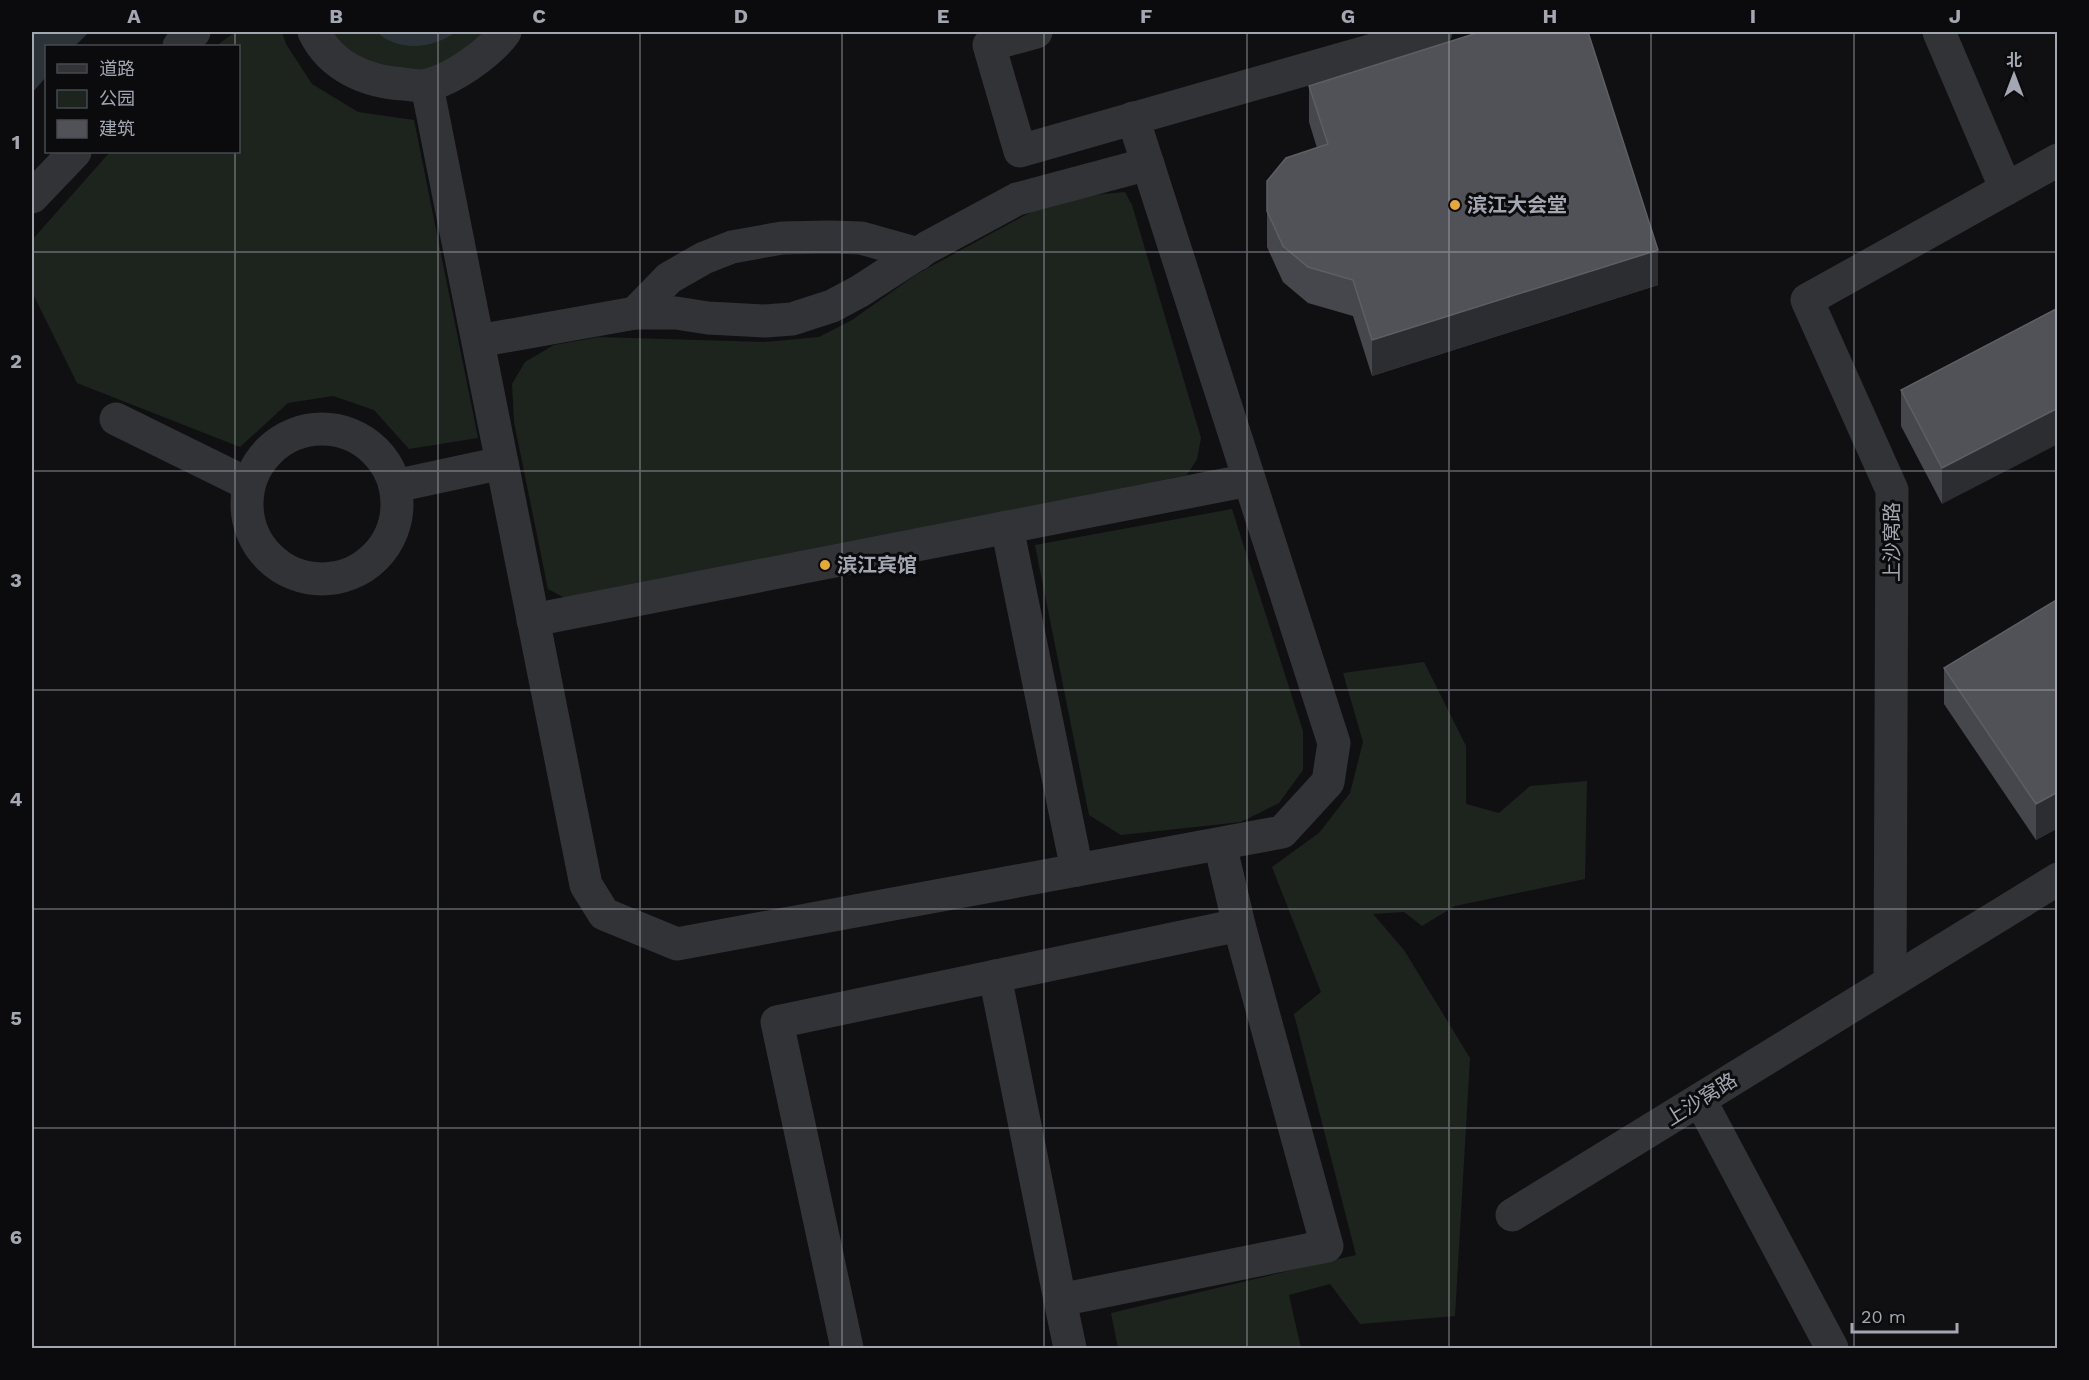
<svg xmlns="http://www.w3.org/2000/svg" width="2089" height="1380" font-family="'Work Sans','Noto Sans SC',sans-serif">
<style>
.green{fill:#1d241e}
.water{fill:#2b3339}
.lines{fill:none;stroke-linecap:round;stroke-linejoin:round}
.minor{stroke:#323336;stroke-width:33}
.wall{fill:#46474d}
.shaded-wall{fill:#2c2d31}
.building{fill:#505257;stroke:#5d5f65;stroke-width:1.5}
.grid{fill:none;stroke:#a3a7b1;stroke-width:1.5;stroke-opacity:0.55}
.poi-dot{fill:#e4a837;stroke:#0b0b0d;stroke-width:2}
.labels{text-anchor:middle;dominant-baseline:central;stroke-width:6;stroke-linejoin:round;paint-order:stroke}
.poi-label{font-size:20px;font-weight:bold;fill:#a3a7b1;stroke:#0b0b0d;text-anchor:start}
.street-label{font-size:20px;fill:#a3a7b1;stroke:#0b0b0d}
.neatline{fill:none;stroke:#a3a7b1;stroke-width:2}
.grid-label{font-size:20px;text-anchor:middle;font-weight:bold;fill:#a3a7b1}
</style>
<rect width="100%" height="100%" fill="#101012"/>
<g class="green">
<path d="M235 32H282L286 44 312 84 358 112 414 120 478 438 409 449 374 410 333 396 288 403 240 447 77 383 32 292V240L110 152H238V46H216Z"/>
<path d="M333 32H497L476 57 388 77 337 41Z"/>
<path d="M1125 192 1132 205 1201 438 1197 459 1187 475 580 598 563 597 548 589 514 422 512 384 525 362 554 345 599 337 766 342 819 337 852 320 917 274 1031 212 1093 195Z"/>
<path d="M1232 509 1303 731V770L1279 803 1241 822 1121 835 1089 815 1035 545Z"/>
<path d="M1424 662 1466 746V804L1499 813 1530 786 1587 781 1585 879 1455 906 1422 926 1404 912 1373 914 1404 950 1470 1058 1455 1316 1360 1324 1330 1284 1289 1295 1301 1348H1118L1111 1313 1356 1255 1294 1014 1321 992 1272 867 1319 833 1350 793 1363 742 1343 673Z"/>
</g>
<g class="water">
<path d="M32 32H89L75 46H46V77L32 93Z"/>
<path d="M377 32H455C434 49 397 52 377 32Z"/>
</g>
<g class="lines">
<g class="minor">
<path d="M314 32C331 67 367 82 404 84 411 85 420 87 427 85 452 80 491 52 505 32"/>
<path d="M1036 32 989 45 1020 151 1436 32"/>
<path d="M1939 32 2006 189"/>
<path d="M179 46 194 32"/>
<path d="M427 86 586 885 604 914 677 944 1282 832 1328 782 1334 743 1133 118"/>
<path d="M32 197 75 152"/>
<path d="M635 313 669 278 704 258 732 247 782 238 830 237 861 238 918 254"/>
<path d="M478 341 635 313H676L708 318 765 321 792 319 832 306 860 291 928 247 1017 199 1148 164"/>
<path d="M116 419 248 484"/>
<circle cx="322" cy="504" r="75"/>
<path d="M395 486 502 463"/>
<path d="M1007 527 1077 870"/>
<path d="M533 620 1249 480"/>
<path d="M995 976 1060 1300 1327 1246 1239 925 1220 844"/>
<path d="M1890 982 1892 490 1807 300 2058 160"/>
<path d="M1700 1100 1832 1348"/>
<path d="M1512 1215 2058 879"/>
<path d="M1060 1300 1070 1348"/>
<path d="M847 1348 777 1022 1239 925"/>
</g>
</g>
<g class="wall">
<path d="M1309 86 1658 285 1372 376 1353 316 1308 303 1283 282 1267 247V181L1317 148 1309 122Z"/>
<path d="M2058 308 1942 504 1901 426V390Z"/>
<path d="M2058 599V828L2036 840 1944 704V668Z"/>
</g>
<g class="shaded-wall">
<path d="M1658 250V285L1372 376V340Z"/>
<path d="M2058 408V444L1942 504V468Z"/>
<path d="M2058 792V828L2036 840V804Z"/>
</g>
<g class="building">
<path d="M1480 32H1588L1658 250 1372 340 1353 280 1308 267 1283 246 1267 211V181L1286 158 1328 144 1309 86Z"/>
<path d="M2058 308V408L1942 468 1901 390Z"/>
<path d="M2058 599V792L2036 804 1944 668Z"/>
</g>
<path class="grid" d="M235 32V46M438 32V1348M640 32V1348M842 32V1348M1044 32V1348M1247 32V1348M1449 32V1348M1651 32V1348M1854 32V1348M235 152V1348M32 252H2058M32 471H2058M32 690H2058M32 909H2058M32 1128H2058"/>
<g class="poi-dot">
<circle cx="1455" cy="205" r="6"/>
<circle cx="825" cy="565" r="6"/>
</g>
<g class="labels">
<g class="poi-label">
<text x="1467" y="205">滨江大会堂</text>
<text x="837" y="565">滨江宾馆</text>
</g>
<g class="street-label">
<text transform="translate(1892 542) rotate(-90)">上沙窝路</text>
<text transform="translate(1701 1099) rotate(-32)">上沙窝路</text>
</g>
</g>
<rect width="2089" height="1380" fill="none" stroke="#0b0b0d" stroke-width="66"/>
<rect x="45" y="45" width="195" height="108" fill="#0b0b0d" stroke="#48494f" stroke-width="1.5"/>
<rect x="57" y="64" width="30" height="9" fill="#323336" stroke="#48494f" stroke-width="1.5"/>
<text x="99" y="75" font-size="18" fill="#a3a7b1">道路</text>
<rect x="57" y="90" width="30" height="18" fill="#1d241e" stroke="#48494f" stroke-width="1.5"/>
<text x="99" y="105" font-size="18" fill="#a3a7b1">公园</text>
<rect x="57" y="120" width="30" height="18" fill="#505257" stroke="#48494f" stroke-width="1.5"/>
<text x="99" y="135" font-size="18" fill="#a3a7b1">建筑</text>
<g transform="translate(2014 75)" stroke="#0b0b0d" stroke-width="4.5" paint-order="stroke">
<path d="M0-4.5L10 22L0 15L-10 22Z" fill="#a3a7b1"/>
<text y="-9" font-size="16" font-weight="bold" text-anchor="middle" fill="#a3a7b1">北</text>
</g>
<path d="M1852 1323v9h105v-9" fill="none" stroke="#a3a7b1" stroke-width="3"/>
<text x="1861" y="1323" font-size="18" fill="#a3a7b1" stroke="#0b0b0d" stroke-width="4.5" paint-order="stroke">20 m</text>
<rect x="33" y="33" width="2023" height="1314" class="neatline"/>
<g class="grid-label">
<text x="134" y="23">A</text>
<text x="336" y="23">B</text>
<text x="539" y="23">C</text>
<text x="741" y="23">D</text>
<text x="943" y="23">E</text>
<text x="1146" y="23">F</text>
<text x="1348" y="23">G</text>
<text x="1550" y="23">H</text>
<text x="1753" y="23">I</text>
<text x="1955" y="23">J</text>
<text x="16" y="149">1</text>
<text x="16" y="368">2</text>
<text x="16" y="587">3</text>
<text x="16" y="806">4</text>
<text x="16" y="1025">5</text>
<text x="16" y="1244">6</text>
</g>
</svg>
